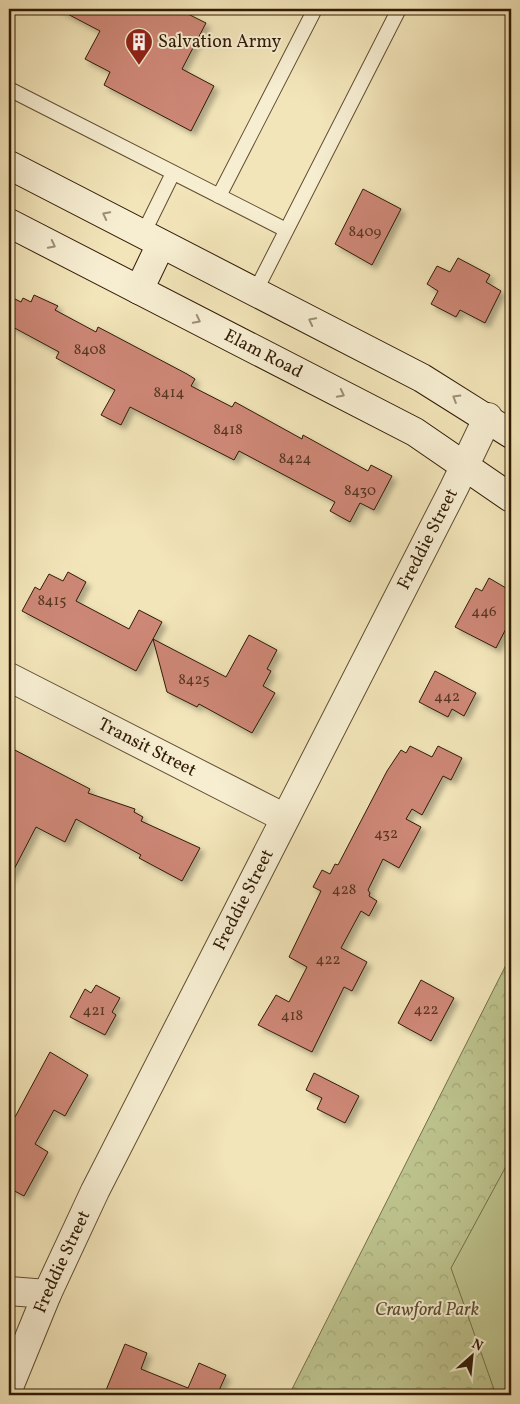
<svg xmlns="http://www.w3.org/2000/svg" width="520" height="1404" font-family="Vollkorn,serif">
<style>
.park{fill:url(#park-crowns);stroke:#766f49}
.garden{fill:#bdc38d;stroke:#766f49}
.building{fill:#cd8776;stroke:#301b05;filter:url(#shadow)}
.lines{fill:none;stroke-linecap:round;stroke-linejoin:round}
.service-casing{stroke:#604e32;stroke-width:16}
.minor-casing{stroke:#604e32;stroke-width:30}
.secondary-casing{stroke:#301b05;stroke-width:30}
.service{stroke:#f7eed2;stroke-width:14}
.minor{stroke:#f7eed2;stroke-width:28}
.secondary{stroke:#f7eed2;stroke-width:28}
.oneway{stroke:#9d8f76}
.labels{text-anchor:middle;dominant-baseline:central;stroke-width:4;stroke-linejoin:round;paint-order:stroke}
.number-label{font-size:15px;fill:#573621}
.poi-label{font-size:18px;fill:#301b05;stroke:#f7eed2;text-anchor:start}
.street-label{font-size:18px;fill:#301b05;stroke:#f7eed2}
.park-label{font-size:18px;font-style:italic;fill:#5a4d2e;stroke:#f7eed2}
</style>
<defs>
<pattern id="park-crowns" width="20" height="18" patternUnits="userSpaceOnUse" patternTransform="scale(1.25)"><rect width="20" height="18" fill="#bdc38d"/><path d="M2 6a3 3 0 1 1 6 0M12 15a3 3 0 1 1 6 0" fill="none" stroke="#a3a778"/></pattern>
<filter id="shadow"><feDropShadow dx="4.5" dy="4.5" stdDeviation="2.5" flood-color="#0004"/></filter>
</defs>
<rect width="100%" height="100%" fill="#f2e5b9"/>
<filter id="stains"><feTurbulence type="fractalNoise" baseFrequency=".004" numOctaves="4"/><feColorMatrix values="0 0 0 0 .2 0 0 0 0 .09 0 0 0 0 .02 0 0 0 .5 -.17"/></filter>
<radialGradient id="worn" r=".72"><stop offset=".6" stop-color="#630" stop-opacity="0"/><stop offset="1" stop-color="#630" stop-opacity=".3"/></radialGradient>
<path class="park" d="M511 955V1395H289Z"/>
<path class="garden" d="M511 1157V1395H496L451 1268Z"/>
<g class="building">
<path d="M58 9H178L206 23 182 69 214 86 191 131 104 85 110 72 85 59 100 31Z"/>
<path d="M363 189 401 209 372 265 335 244Z"/>
<path d="M458 258 490 275 486 282 501 291 485 323 460 310 456 317 431 304 438 291 427 284 437 266 450 272Z"/>
<path d="M34 295 58 306 55 310 96 332 98 327 187 374 195 379 191 386 232 407 235 402 302 439 303 435 368 471 371 465 392 476 374 510 360 503 350 522 330 511 335 502 239 451 234 460 130 407 121 425 101 415 115 390 56 358 59 352 9 325V296L21 302 23 298 31 302Z"/>
<path d="M68 572 86 582 76 601 129 629 139 610 162 622 153 639 226 677 249 635 277 650 267 669 271 671 263 686 275 693 252 733 199 704 197 707 167 692 153 639 136 671 22 611 35 587 40 590 49 574 63 581Z"/>
<path d="M489 578 511 591V619L496 648 455 627 476 588 482 591Z"/>
<path d="M435 671 476 693 464 716 452 709 448 717 419 702Z"/>
<path d="M410 746 432 757 438 746 462 758 451 780 443 776 422 815 412 809 406 819 421 827 399 868 383 859 368 890 370 893 369 896 377 901 369 916 361 911 341 948 367 962 352 991 344 987 312 1052 258 1025 276 995 289 1002 307 967 289 957 321 891 313 887 322 870 330 874 335 864 338 865 387 771 401 750 406 753Z"/>
<path d="M9 747 90 789 88 793 135 809 134 812 143 817 141 821 200 848 182 881 139 858 141 855 76 819 65 842 36 827 9 879Z"/>
<path d="M421 980 454 998 431 1041 398 1023Z"/>
<path d="M96 985 120 998 112 1012 116 1015 105 1035 70 1017 85 989 91 993Z"/>
<path d="M50 1052 88 1075 65 1116 54 1110 35 1144 48 1152 24 1196 9 1188V1114L15 1117Z"/>
<path d="M314 1073 359 1096 345 1123 317 1109 322 1098 306 1090Z"/>
<path d="M125 1344 147 1353 141 1369 188 1388 199 1363 226 1375 217 1395H104Z"/>
</g>
<g class="lines">
<defs>
<g id="service">
<path d="M9 89 286 230"/>
<path d="M219 196 315 9"/>
<path d="M143 234 173 173"/>
<path d="M255 292 399 9"/>
</g>
<g id="minor">
<path id="s1" d="M9 677 285 818"/>
<path d="M9 1291 47 1294"/>
<path id="s2" d="M9 1387 47 1294 95 1191 454 488 488 417"/>
</g>
<g id="secondary">
<path d="M9 165 422 378 511 434"/>
<path id="s3" d="M9 223 415 432 511 498"/>
<path d="M139 290 161 244"/>
</g>
</defs>
<use href="#service" class="service-casing"/>
<use href="#minor" class="minor-casing"/>
<use href="#secondary" class="secondary-casing"/>
<use href="#service" class="service"/>
<use href="#minor" class="minor"/>
<use href="#secondary" class="secondary"/>
</g>
<defs><path id="oneway-chevron" d="M-2-3.5L2.5 0L-2 3.5" fill="none" stroke-width="1.6" stroke-linecap="round" stroke-linejoin="round" transform="scale(1.25)"/></defs>
<g class="oneway">
<use href="#oneway-chevron" transform="translate(106 215) rotate(-153)"/>
<use href="#oneway-chevron" transform="translate(52 245) rotate(27)"/>
<use href="#oneway-chevron" transform="translate(197 320) rotate(27)"/>
<use href="#oneway-chevron" transform="translate(312 321) rotate(-153)"/>
<use href="#oneway-chevron" transform="translate(341 394) rotate(27)"/>
<use href="#oneway-chevron" transform="translate(456 398) rotate(-149)"/>
</g>
<defs>
<symbol id="building-pin" viewBox="-11 -11 22 30"><path d="M0 17L-7.5 6A9.5 9.5 0 1 1 7.5 6Z" fill="#8f2418" stroke="#f7eed2"/><path d="M-4-6H4V6H1V3H-1V6H-4ZM-2.5-4.3h1.7v1.8h-1.7ZM.8-4.3h1.7v1.8H.8ZM-2.5-1h1.7V.8h-1.7ZM.8-1h1.7V.8H.8Z" fill="#fff"/></symbol>
</defs>
<g fill-rule="evenodd">
<use href="#building-pin" x="123" y="26" width="32" height="43"/>
</g>
<g class="labels">
<g class="number-label">
<text x="365" y="232">8409</text>
<text x="90" y="350">8408</text>
<text x="169" y="393">8414</text>
<text x="228" y="430">8418</text>
<text x="295" y="459">8424</text>
<text x="360" y="491">8430</text>
<text x="52" y="601">8415</text>
<text x="484" y="612">446</text>
<text x="194" y="680">8425</text>
<text x="447" y="697">442</text>
<text x="386" y="834">432</text>
<text x="344" y="890">428</text>
<text x="328" y="960">422</text>
<text x="426" y="1010">422</text>
<text x="94" y="1011">421</text>
<text x="292" y="1016">418</text>
</g>
<g class="poi-label">
<text x="158" y="42">Salvation Army</text>
</g>
<g class="street-label">
<text stroke="none"><textPath href="#s3" startOffset="286">Elam Road</textPath></text>
<text stroke="none"><textPath href="#s2" startOffset="946">Freddie Street</textPath></text>
<text stroke="none"><textPath href="#s1" startOffset="155">Transit Street</textPath></text>
<text stroke="none"><textPath href="#s2" startOffset="541">Freddie Street</textPath></text>
<text stroke="none"><textPath href="#s2" startOffset="136">Freddie Street</textPath></text>
</g>
<g class="park-label">
<text x="427" y="1310">Crawford Park</text>
</g>
</g>
<rect width="520" height="1404" fill="none" stroke="#f2e5b9" stroke-width="30"/>
<rect x="10" y="10" width="500" height="1384" fill="none" stroke="#301b05" stroke-width="2.5"/>
<rect x="15" y="15" width="490" height="1374" fill="none" stroke="#301b05"/>
<g transform="translate(472 1356) rotate(27)" stroke="#f7eed2" stroke-width="4" paint-order="stroke">
<path d="M0-4L9 19L0 12L-9 19Z" fill="#301b05"/>
<text y="-8" font-size="14" font-weight="bold" text-anchor="middle" fill="#301b05">N</text>
</g>
<rect width="100%" height="100%" filter="url(#stains)"/>
<rect width="100%" height="100%" fill="url(#worn)"/>
</svg>
